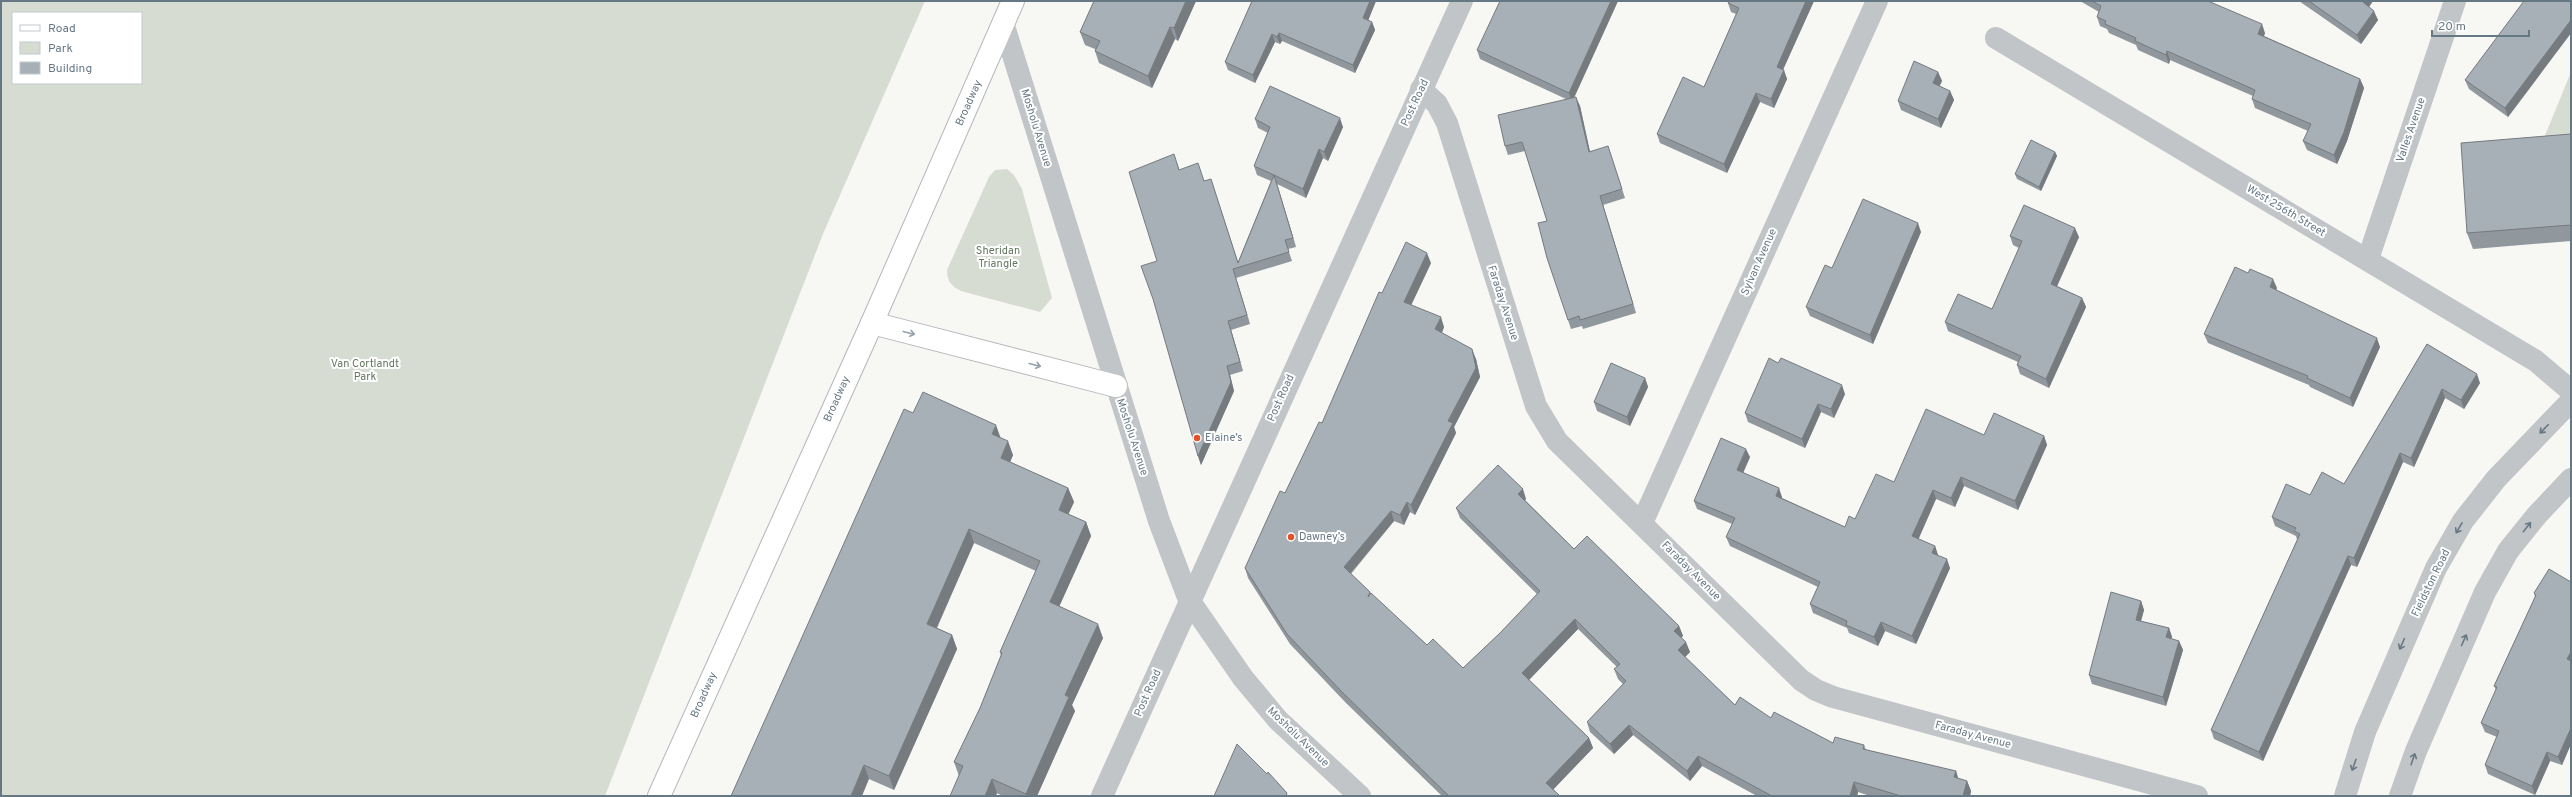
<svg xmlns="http://www.w3.org/2000/svg" width="2572" height="797" font-family="Overpass,sans-serif">
<style>
.green{fill:#d7dcd3;fill-rule:evenodd}
.lines{fill:none;stroke-linecap:round;stroke-linejoin:round}
.primary-casing{stroke:#b2b7bb;stroke-width:24}
.minor{stroke:#c1c5c8;stroke-width:22}
.tertiary{stroke:#c1c5c8;stroke-width:22}
.primary{stroke:#fff;stroke-width:22}
.wall{fill:#90979d}
.shaded-wall{fill:#757b7f}
.building{fill:#a7b0b6;stroke:#757b7f}
.oneway{stroke:#95a0aa}
.oneway2{stroke:#677885}
.poi-dot{fill:#e1522b;stroke:#fff;stroke-width:1.5}
.labels{text-anchor:middle;dominant-baseline:central;stroke-width:4;stroke-linejoin:round;paint-order:stroke}
.street-label{font-size:11px;fill:#677885;stroke:#fff}
.park-label{font-size:11px;fill:#667761;stroke:#fff}
.poi-label{font-size:11px;fill:#677885;stroke:#fff;text-anchor:start}
</style>
<rect width="100%" height="100%" fill="#f7f7f4"/>
<g class="green">
<path d="M1 1H925L823 234 605 796H1ZM13 13H141V83H13Z"/>
<path d="M2571 72V135L2544 138Z"/>
<path d="M1007 169 1014 175 1022 189 1052 298 1040 312 961 291C951 286 947 281 947 270L989 177 995 170Z"/>
</g>
<g class="lines">
<defs>
<g id="primary">
<path d="M872 323 1116 386"/>
<path d="M659 796 872 323 1013 1"/>
</g>
</defs>
<use href="#primary" class="primary-casing"/>
<g class="minor">
<path d="M1996 38 2536 361 2571 391"/>
<path d="M1421 89 1437 104 1447 123 1536 406 1557 441 1801 680 1816 690 1833 697 2197 796"/>
<path d="M2368 259 2455 1"/>
<path d="M1642 523 1877 1"/>
<path d="M1102 796 1462 1"/>
<path d="M2345 796 2365 732 2436 568 2463 521 2496 479 2571 401"/>
<path d="M2400 796 2416 751 2485 592 2508 551 2537 515 2571 479"/>
</g>
<path class="tertiary" d="M1003 23 1159 521 1189 600 1243 678 1278 720 1360 796"/>
<use href="#primary" class="primary"/>
</g>
<g class="wall">
<path d="M1094 1H1196L1178 41 1175 39 1152 88 1099 63 1095 51V49L1085 45 1080 32Z"/>
<path d="M1252 1H1376L1368 20 1372 22 1375 30 1355 73 1282 41 1280 44 1275 42 1255 83 1228 70 1225 62Z"/>
<path d="M1618 1 1574 98 1580 106 1590 152 1611 155 1625 198 1603 205 1636 313 1583 329 1582 326 1571 329 1568 320 1547 221 1525 151 1508 155 1505 146 1566 99 1480 59 1477 50Z"/>
<path d="M1729 1H1814L1783 70 1787 79 1774 108 1760 102 1727 173 1660 143 1657 134 1704 87 1736 14 1731 12 1728 3Z"/>
<path d="M2080 1H2208L2265 33 2264 36 2360 79 2364 88 2347 141 2337 164 2307 150 2303 141 2308 131 2255 108 2252 99 2253 96 2170 60 2169 64 2138 50 2136 45 2109 33 2107 29 2100 26 2097 17 2099 12Z"/>
<path d="M2299 1H2373L2369 7 2378 20 2361 44Z"/>
<path d="M2571 1V33L2508 117 2469 89 2465 80Z"/>
<path d="M1938 72 1942 81 1939 86 1950 91 1954 100 1941 128 1901 110 1898 101Z"/>
<path d="M1255 119 1343 127 1328 161 1323 158 1306 198 1277 184 1296 247 1288 249 1292 261 1236 278 1250 324 1231 330 1243 371 1230 375 1234 391 1201 465 1198 456 1157 261 1177 163 1179 169 1205 181 1211 179 1238 262 1271 181 1257 175 1254 166 1268 133 1258 128Z"/>
<path d="M2571 134V241L2473 249 2467 233Z"/>
<path d="M2055 152 2057 156 2041 191 2017 179 2015 174Z"/>
<path d="M1921 232 1873 344 1810 316 1806 307 1832 268Z"/>
<path d="M2010 236 2079 237 2057 286 2082 298 2086 307 2049 388 2020 374 2017 365 2018 362 1948 331 1945 322 1992 309 2019 248 2013 245Z"/>
<path d="M1431 263 1411 305 1444 327 1442 333 1476 359 1480 377 1454 427 1456 433 1415 515 1410 512 1404 525 1394 521 1351 574 1370 592 1371 594 1427 645 1463 668 1500 633 1537 594 1460 518 1456 508 1526 499 1525 500 1574 549 1679 626 1683 636 1681 637 1690 652 1685 657 1735 705 1771 718 1833 743 1864 745 1866 750 1956 771 1958 778 1967 781 1971 791 1970 796H1870L1858 792 1857 796H1757L1702 766 1690 781 1633 735 1614 754 1590 732 1587 722 1623 684 1618 679 1614 669 1617 667 1578 629 1529 680 1589 738 1593 748 1553 789 1560 796H1442L1346 703 1290 644 1248 578 1245 568 1322 423 1382 293Z"/>
<path d="M2277 288 2276 290 2380 347 2353 407 2310 387 2309 385 2208 343 2204 334Z"/>
<path d="M2427 344 2480 383 2464 409 2445 398 2414 467 2403 462 2357 567 2351 565 2263 761 2214 739 2211 730 2297 540 2296 536 2275 526 2272 517 2310 495 2344 484Z"/>
<path d="M1645 378 1648 387 1630 426 1597 411 1594 402Z"/>
<path d="M1845 394 1834 418 1821 412 1805 448 1748 422 1745 413Z"/>
<path d="M913 413 1001 438 1013 455 1010 462 1068 488 1074 502 1068 514 1086 522 1091 536 1059 606 1103 638 1072 705 1075 711 1037 796H1003L959 776 954 762 980 708 1001 656 1000 652 1036 571 974 543 937 628 952 635 957 649 894 790 869 779 731 796Z"/>
<path d="M1984 435 2044 436 2047 445 2018 510 1964 486 1955 507 1936 499 1918 539 1935 546 1938 555 1950 568 1916 644 1885 631 1878 646 1849 633 1847 628 1813 613 1810 604 1818 587 1730 546 1726 537 1732 524 1697 509 1694 501 1750 457 1743 472 1782 497V498L1845 527 1855 519 1894 482Z"/>
<path d="M2571 582V744L2562 765 2550 761 2535 795 2488 774 2485 765 2497 737 2485 732 2481 723 2496 690 2494 686 2535 597 2534 593Z"/>
<path d="M2141 601 2144 610 2141 621 2169 628 2172 637 2171 639 2179 641 2183 650 2166 706 2092 684 2089 675Z"/>
</g>
<g class="shaded-wall">
<path d="M1186 1H1196L1178 41 1174 28Z"/>
<path d="M1370 1H1376L1366 26 1363 18Z"/>
<path d="M1611 1H1618L1572 102 1569 93Z"/>
<path d="M1806 1H1814L1780 76 1777 67Z"/>
<path d="M2364 1H2373L2366 11 2363 2Z"/>
<path d="M2374 11 2378 20 2361 44 2357 35Z"/>
<path d="M2571 20V33L2508 117 2505 108Z"/>
<path d="M1372 22 1375 30 1355 73 1353 65Z"/>
<path d="M2262 24 2265 33 2261 42 2258 34Z"/>
<path d="M1170 27 1175 39 1152 88 1148 76Z"/>
<path d="M1279 33 1282 41 1280 44 1277 37Z"/>
<path d="M1272 34 1275 42 1255 83 1253 75Z"/>
<path d="M2167 51 2170 60 2169 64 2166 55Z"/>
<path d="M1784 70 1787 79 1774 108 1771 99Z"/>
<path d="M1938 72 1942 81 1937 92 1933 83Z"/>
<path d="M2360 79 2364 88 2347 141 2337 164 2334 155Z"/>
<path d="M1950 91 1954 100 1941 128 1938 119Z"/>
<path d="M1756 93 1760 102 1727 173 1724 164Z"/>
<path d="M1576 97 1580 106 1592 161 1589 152Z"/>
<path d="M1340 118 1343 127 1328 161 1324 152Z"/>
<path d="M1319 149 1323 158 1306 198 1303 189Z"/>
<path d="M2055 152 2057 156 2041 191 2039 187Z"/>
<path d="M1274 175 1277 184 1296 247 1293 238Z"/>
<path d="M1600 196 1603 205 1636 313 1633 304Z"/>
<path d="M1918 223 1921 232 1873 344 1870 335Z"/>
<path d="M2075 228 2079 237 2054 293 2051 284Z"/>
<path d="M1427 253 1431 263 1408 312 1404 302Z"/>
<path d="M1233 269 1236 278 1250 324 1247 315Z"/>
<path d="M2273 279 2277 288 2273 296 2270 287Z"/>
<path d="M2082 298 2086 307 2049 388 2046 379Z"/>
<path d="M1441 317 1444 327 1439 339 1435 329Z"/>
<path d="M1228 321 1231 330 1243 371 1240 362Z"/>
<path d="M2377 338 2380 347 2353 407 2350 398Z"/>
<path d="M1472 349 1476 359 1480 377 1454 427 1456 433 1415 515 1411 505 1448 421Z"/>
<path d="M1227 366 1230 375 1234 391 1201 465 1198 456Z"/>
<path d="M2477 374 2480 383 2464 409 2461 400Z"/>
<path d="M1645 378 1648 387 1630 426 1627 417Z"/>
<path d="M1842 385 1845 394 1834 418 1831 409Z"/>
<path d="M2442 389 2445 398 2414 467 2411 458Z"/>
<path d="M1818 404 1821 412 1805 448 1802 439Z"/>
<path d="M996 425 1001 439 992 434Z"/>
<path d="M2044 436 2047 445 2018 510 2015 501Z"/>
<path d="M1008 441 1013 455 1006 472 1001 458Z"/>
<path d="M1746 449 1750 457 1741 478 1737 470Z"/>
<path d="M2400 453 2403 462 2357 567 2354 558Z"/>
<path d="M1961 477 1964 486 1955 507 1951 498Z"/>
<path d="M1068 488 1074 502 1064 524 1059 510Z"/>
<path d="M1779 488 1782 497 1779 504 1776 496Z"/>
<path d="M1523 489 1526 499 1522 504 1518 494Z"/>
<path d="M1933 490 1936 499 1916 545 1912 536Z"/>
<path d="M1407 502 1410 512 1404 525 1400 515Z"/>
<path d="M1391 511 1394 521 1347 577 1344 567Z"/>
<path d="M1086 522 1091 536 1055 616 1050 602Z"/>
<path d="M969 529 974 543 932 638 927 624Z"/>
<path d="M1935 546 1938 555 1935 561 1932 553Z"/>
<path d="M2348 556 2351 565 2263 761 2259 752Z"/>
<path d="M1947 559 1950 568 1916 644 1912 636Z"/>
<path d="M2141 601 2144 610 2139 628 2136 620Z"/>
<path d="M1575 619 1578 629 1526 683 1522 673Z"/>
<path d="M1881 622 1885 631 1878 646 1874 637Z"/>
<path d="M1098 624 1103 638 1072 705 1075 711 1037 796H1027L1026 794 1065 695Z"/>
<path d="M1679 626 1683 636 1678 641 1674 631Z"/>
<path d="M2169 628 2172 637 2169 646 2166 637Z"/>
<path d="M952 635 957 649 894 790 889 776Z"/>
<path d="M2179 641 2183 650 2166 706 2163 697Z"/>
<path d="M1686 642 1690 652 1682 660 1678 650Z"/>
<path d="M2571 652V667L2567 659Z"/>
<path d="M1629 725 1633 735 1614 754 1610 744Z"/>
<path d="M2571 728V744L2562 765 2558 757Z"/>
<path d="M1589 738 1593 748 1550 793 1546 783Z"/>
<path d="M2547 752 2550 761 2535 795 2532 786Z"/>
<path d="M1698 756 1702 766 1690 781 1687 771Z"/>
<path d="M864 765 869 779 862 796H851Z"/>
<path d="M1956 771 1959 781 1954 777Z"/>
<path d="M992 779 997 793 996 796H985Z"/>
<path d="M1967 781 1971 791 1970 796H1963Z"/>
<path d="M1854 782 1858 792 1857 796H1850Z"/>
</g>
<g class="building">
<path d="M1094 1H1186L1174 28 1170 27 1148 76 1095 51 1100 41 1080 32Z"/>
<path d="M1252 1H1370L1363 18 1372 22 1353 65 1279 33 1277 37 1272 34 1253 75 1225 62Z"/>
<path d="M1500 1H1611L1569 93 1477 50Z"/>
<path d="M1729 1H1806L1777 67 1784 70 1771 99 1756 93 1724 164 1657 134 1683 77 1704 87 1739 8 1728 3Z"/>
<path d="M2092 1H2208L2262 24 2258 34 2360 79 2344 132 2334 155 2303 141 2311 124 2252 99 2255 90 2167 51 2166 55 2135 41 2136 38 2105 24 2106 21 2097 17 2101 6Z"/>
<path d="M2309 1H2364L2363 2 2374 11 2357 35Z"/>
<path d="M2524 1H2571V20L2505 108 2465 80Z"/>
<path d="M1914 61 1938 72 1933 83 1950 91 1938 119 1898 101Z"/>
<path d="M1270 86 1340 118 1324 152 1319 149 1303 189 1274 175 1293 238 1285 240 1289 252 1233 269 1247 315 1228 321 1240 362 1227 366 1231 382 1198 456 1153 299 1141 266 1157 261 1129 172 1174 154 1179 170 1198 163 1204 181 1211 179 1238 263 1274 175 1254 166 1270 127 1255 119Z"/>
<path d="M1576 97 1589 152 1608 146 1622 189 1600 196 1633 304 1580 320 1579 316 1568 320 1547 258 1538 223 1547 221 1522 142 1505 146 1498 115Z"/>
<path d="M2571 134V225L2467 233 2461 143Z"/>
<path d="M2031 140 2055 152 2039 187 2015 174Z"/>
<path d="M1863 199 1918 223 1870 335 1806 307 1825 265 1832 268Z"/>
<path d="M2024 205 2075 228 2051 284 2082 298 2046 379 2017 365 2021 356 1945 322 1958 294 1992 309 2022 241 2010 236Z"/>
<path d="M1406 242 1427 253 1404 302 1441 317 1435 329 1472 349 1476 368 1448 421 1453 423 1411 505 1407 502 1400 515 1391 511 1344 567 1370 592 1368 597 1371 593 1427 645 1433 639 1463 668 1500 633 1540 591 1456 508 1498 465 1523 489 1518 494 1574 549 1587 536 1679 626 1674 631 1686 642 1678 650 1735 705 1740 697 1771 718 1774 712 1833 743 1835 737 1864 745 1863 749 1956 771 1954 777 1967 781 1963 796H1901L1854 782 1850 796H1772L1698 756 1687 771 1629 725 1610 744 1587 722 1626 681 1614 669 1620 664 1575 619 1522 673 1589 738 1546 783 1560 796H1449L1343 693 1287 634 1245 568 1280 491 1285 493 1319 422 1322 423 1379 292 1382 293Z"/>
<path d="M2235 267 2248 273 2250 269 2273 279 2270 287 2377 338 2350 398 2307 378 2308 376 2204 334Z"/>
<path d="M2427 344 2477 374 2461 400 2442 389 2411 458 2400 453 2354 558 2348 556 2259 752 2211 730 2300 534 2294 531 2296 528 2272 517 2286 484 2310 495 2322 472 2344 484Z"/>
<path d="M1769 358 1778 363 1781 358 1842 385 1831 409 1818 404 1802 439 1745 413Z"/>
<path d="M1611 363 1645 378 1627 417 1594 402Z"/>
<path d="M923 392 996 425 992 434 1008 441 1001 458 1068 488 1059 510 1086 522 1050 602 1098 624 1065 695 1069 697 1026 794 992 779 985 796H950L963 766 954 762 980 708 1002 653 1000 652 1040 561 969 529 927 624 952 635 889 776 864 765 851 796H731L904 409 913 413Z"/>
<path d="M1926 409 1984 435 1994 413 2044 436 2015 501 1961 477 1951 498 1933 490 1912 536 1935 546 1932 553 1947 559 1912 636 1881 622 1874 637 1846 625 1847 621 1810 604 1820 582 1726 537 1735 518 1694 501 1721 438 1746 449 1737 470 1779 488 1776 496 1845 527 1849 516 1855 519 1876 474 1894 482Z"/>
<path d="M2549 569 2571 582V652L2567 659 2571 661V728L2558 757 2547 752 2532 786 2485 765 2499 731 2481 723 2497 687 2494 686 2536 595 2534 593Z"/>
<path d="M2111 592 2141 601 2136 620 2169 628 2166 637 2179 641 2163 697 2089 675Z"/>
<path d="M1237 744 1267 774 1268 772 1287 793 1286 796H1214Z"/>
</g>
<defs><path id="oneway-shaft" d="M-6 0H5M1.5-3L5.5 0L1.5 3" fill="none" stroke-width="1.6" stroke-linecap="round" stroke-linejoin="round"/></defs>
<g class="oneway">
<use href="#oneway-shaft" transform="translate(909 333) rotate(14)"/>
<use href="#oneway-shaft" transform="translate(1035 365) rotate(14)"/>
</g>
<g class="oneway2">
<use href="#oneway-shaft" transform="translate(2544 429) rotate(134)"/>
<use href="#oneway-shaft" transform="translate(2527 527) rotate(-52)"/>
<use href="#oneway-shaft" transform="translate(2459 528) rotate(120)"/>
<use href="#oneway-shaft" transform="translate(2464 640) rotate(-66)"/>
<use href="#oneway-shaft" transform="translate(2402 644) rotate(114)"/>
<use href="#oneway-shaft" transform="translate(2413 759) rotate(-71)"/>
<use href="#oneway-shaft" transform="translate(2354 765) rotate(109)"/>
</g>
<g class="poi-dot">
<circle cx="1197" cy="438" r="4"/>
<circle cx="1291" cy="537" r="4"/>
</g>
<g class="labels">
<g class="street-label">
<text transform="translate(969 103) rotate(-66)">Broadway</text>
<text transform="translate(1415 103) rotate(-65)">Post Road</text>
<text transform="translate(1036 128) rotate(73)">Mosholu Avenue</text>
<text transform="translate(2411 130) rotate(-71)">Valles Avenue</text>
<text transform="translate(2286 211) rotate(31)">West 256th Street</text>
<text transform="translate(1759 262) rotate(-66)">Sylvan Avenue</text>
<text transform="translate(1503 303) rotate(72)">Faraday Avenue</text>
<text transform="translate(1281 398) rotate(-66)">Post Road</text>
<text transform="translate(837 399) rotate(-66)">Broadway</text>
<text transform="translate(1132 437) rotate(72)">Mosholu Avenue</text>
<text transform="translate(1691 571) rotate(45)">Faraday Avenue</text>
<text transform="translate(2431 583) rotate(-64)">Fieldston Road</text>
<text transform="translate(1148 693) rotate(-66)">Post Road</text>
<text transform="translate(704 695) rotate(-66)">Broadway</text>
<text transform="translate(1973 735) rotate(15)">Faraday Avenue</text>
<text transform="translate(1298 737) rotate(44)">Mosholu Avenue</text>
</g>
<g class="park-label">
<text x="998" y="251">Sheridan<tspan x="998" dy="13">Triangle</tspan></text>
<text x="365" y="364">Van Cortlandt<tspan x="365" dy="13">Park</tspan></text>
</g>
<g class="poi-label">
<text x="1205" y="438">Elaine’s</text>
<text x="1299" y="537">Dawney’s</text>
</g>
</g>
<rect width="2572" height="797" fill="none" stroke="#677885" stroke-width="4"/>
<rect x="12" y="12" width="130" height="72" fill="#ffffff" stroke="#c2c9ce"/>
<rect x="20" y="25" width="20" height="6" fill="#ffffff" stroke="#c2c9ce"/>
<text x="48" y="32" font-size="12" fill="#677885">Road</text>
<rect x="20" y="42" width="20" height="12" fill="#d7dcd3" stroke="#c2c9ce"/>
<text x="48" y="52" font-size="12" fill="#677885">Park</text>
<rect x="20" y="62" width="20" height="12" fill="#a7b0b6" stroke="#c2c9ce"/>
<text x="48" y="72" font-size="12" fill="#677885">Building</text>
<path d="M2432 30v6h97v-6" fill="none" stroke="#677885" stroke-width="2"/>
<text x="2438" y="30" font-size="12" fill="#677885" stroke="#ffffff" stroke-width="3" paint-order="stroke">20 m</text>
</svg>
